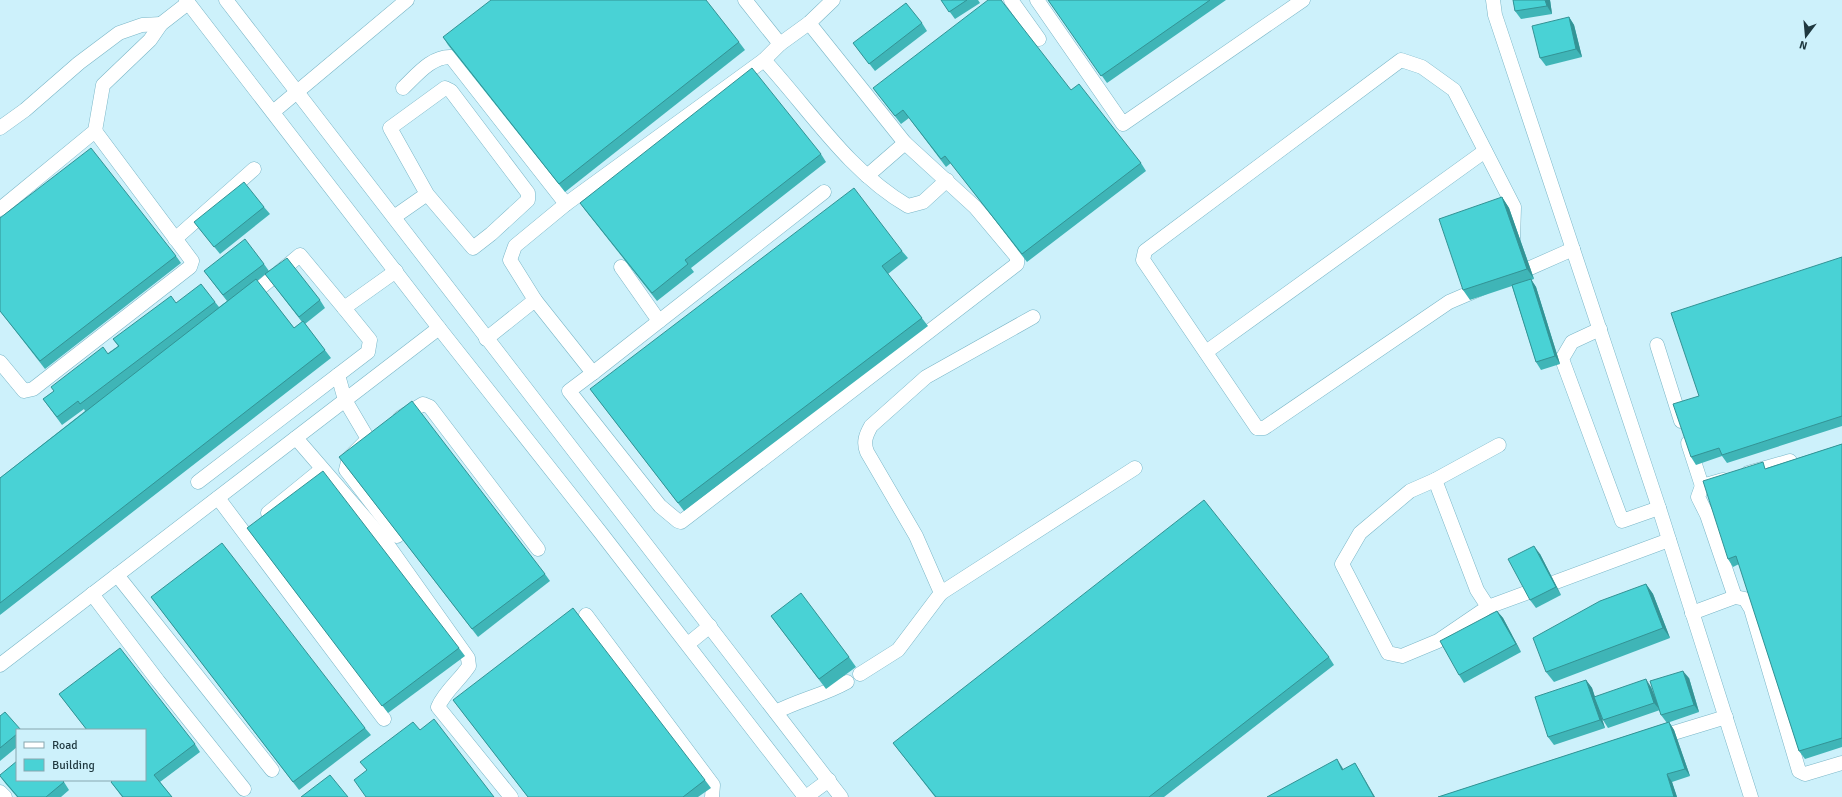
<svg xmlns="http://www.w3.org/2000/svg" width="1842" height="797" font-family="Signika,sans-serif">
<style>
.lines{fill:none;stroke-linecap:round;stroke-linejoin:round}
.minor-casing{stroke:#7ab6c7;stroke-width:15}
.minor{stroke:#fff;stroke-width:14}
.wall{fill:#3fb5b7}
.shaded-wall{fill:#339395}
.building{fill:#49d2d5;stroke:#339395}
</style>
<rect width="100%" height="100%" fill="#cdf1fb"/>
<g class="lines">
<defs>
<g id="minor">
<path d="M186 0 439 328 601 533 805 797"/>
<path d="M226 0 841 797"/>
<path d="M745 0 780 44 809 23 833 0"/>
<path d="M1011 0 1039 39"/>
<path d="M1037 0 1123 124 1303 0"/>
<path d="M1493 0 1495 15 1659 508 1751 797"/>
<path d="M764 60C810 110 848 171 908 206L923 202 947 180"/>
<path d="M403 88C416 76 431 56 451 57L566 204"/>
<path d="M273 112 407 0"/>
<path d="M0 128 25 110 79 63 119 33 142 25 161 24"/>
<path d="M867 176 905 143"/>
<path d="M0 209 95 131 103 85 150 40 161 24 188 3"/>
<path d="M394 217 427 194 473 248 491 234 528 200V193L451 91 445 88 390 128 427 194"/>
<path d="M175 239 254 169"/>
<path d="M621 267 659 321"/>
<path d="M1512 276 1573 249"/>
<path d="M1484 287 1449 302 1264 428H1257L1143 260 1145 251 1401 60 1422 67 1454 90 1514 207 1513 239"/>
<path d="M248 298 300 255 344 308"/>
<path d="M535 300 510 260 515 246 566 204 764 60 780 44"/>
<path d="M1600 329 1572 342 1562 359 1622 521 1659 508"/>
<path d="M486 339 535 300 593 373 824 192"/>
<path d="M1657 345 1681 421"/>
<path d="M1206 352 1485 151"/>
<path d="M0 362 24 391 33 389 190 267 192 261 95 131"/>
<path d="M593 373 569 391 660 506 678 521 681 522 1017 264V257L975 207 905 143 809 23"/>
<path d="M338 375 345 400 368 439 349 458 346 470 397 536"/>
<path d="M400 418 423 404 430 407 538 549"/>
<path d="M296 438 385 541 468 658 469 666C460 680 445 691 438 707L511 797"/>
<path d="M1688 443 1702 486"/>
<path d="M1748 473 1790 461"/>
<path d="M1435 480 1499 445"/>
<path d="M1723 480 1702 486 1698 497 1707 515 1735 597"/>
<path d="M198 482 368 352 370 340 344 308 396 271"/>
<path d="M218 498 384 719"/>
<path d="M268 513 322 469"/>
<path d="M117 575 272 770"/>
<path d="M941 593 1135 468"/>
<path d="M92 594 158 681 244 789"/>
<path d="M1488 607 1477 590 1435 480 1410 491 1360 533 1342 564 1388 653 1402 656 1438 641 1488 607 1669 540"/>
<path d="M1692 613 1735 597 1745 599 1751 609 1799 771 1805 774 1842 763"/>
<path d="M586 615 713 785 712 797"/>
<path d="M688 644 710 626"/>
<path d="M0 665 439 328"/>
<path d="M860 674 898 650 941 593 916 536 867 452C863 442 866 435 871 426L926 377 1033 317"/>
<path d="M776 712C799 700 824 695 847 682"/>
<path d="M1657 738 1726 717"/>
<path d="M0 792 5 797"/>
<path d="M806 797 829 780"/>
</g>
</defs>
<use href="#minor" class="minor-casing"/>
<use href="#minor" class="minor"/>
</g>
<g class="wall">
<path d="M941 0H978L980 3 955 19Z"/>
<path d="M1048 0H1226L1107 83Z"/>
<path d="M1513 0H1550L1552 14 1521 19 1515 11Z"/>
<path d="M1569 17 1574 25 1582 57 1546 66 1540 58Z"/>
<path d="M922 23 927 31 875 71 853 43Z"/>
<path d="M443 37 739 42 745 50 565 192 448 45Z"/>
<path d="M873 88 1071 90 1141 163 1146 171 1027 262 951 163 946 167 909 118 901 124Z"/>
<path d="M821 154 826 162 691 268 694 272 657 301 585 210 580 203Z"/>
<path d="M1502 197 1509 208 1534 279 1531 280 1536 287 1560 364 1541 370 1536 362 1512 286 1470 300 1463 290Z"/>
<path d="M264 207 270 214 220 254 194 222Z"/>
<path d="M0 218 176 256 181 263 45 369 0 311Z"/>
<path d="M902 251 908 258 888 274 928 326 684 511 590 389Z"/>
<path d="M1842 257V426L1727 463 1722 456 1696 465 1691 457 1699 396Z"/>
<path d="M264 264 269 271 257 281 294 328 302 322 265 274 320 300 325 308 305 324 331 358 0 615V478L85 411 84 409 62 425 43 399 118 346 113 339 176 303 215 302 219 307 227 301 204 271Z"/>
<path d="M1842 444V747L1805 759 1799 751 1739 564 1733 567 1728 559 1767 468Z"/>
<path d="M339 457 545 574 550 581 478 637Z"/>
<path d="M247 528 459 648 465 656 388 713Z"/>
<path d="M1540 554 1561 595 1536 608 1530 600Z"/>
<path d="M1646 584 1653 594 1670 638 1554 682 1546 672Z"/>
<path d="M151 597 365 728 371 735 299 790Z"/>
<path d="M1497 611 1503 618 1521 652 1464 683 1459 675Z"/>
<path d="M771 616 849 657 856 667 826 689Z"/>
<path d="M1329 657 1334 665 1164 797H935L893 743Z"/>
<path d="M1689 678 1699 712 1667 723 1661 715Z"/>
<path d="M1586 680 1592 688 1595 697 1651 687 1660 710 1608 728 1603 720 1601 716 1605 728 1554 745 1548 737Z"/>
<path d="M59 694 195 744 200 752 160 782 172 797H122L111 782 145 780V730H87Z"/>
<path d="M453 700 705 780 711 788 698 797H528Z"/>
<path d="M0 716 17 730V747L0 761Z"/>
<path d="M1669 722 1674 730 1690 776 1672 782 1677 797H1438Z"/>
<path d="M0 776 64 782 69 790 61 797H17L5 783Z"/>
</g>
<g class="shaded-wall">
<path d="M1545 0H1550L1552 14 1547 6Z"/>
<path d="M1569 17 1574 25 1582 57 1576 49Z"/>
<path d="M1502 197 1509 208 1534 279 1527 269Z"/>
<path d="M1531 279 1536 287 1560 364 1555 356Z"/>
<path d="M1534 546 1540 554 1561 595 1556 587Z"/>
<path d="M1646 584 1653 594 1670 638 1663 628Z"/>
<path d="M1497 611 1503 618 1521 652 1516 644Z"/>
<path d="M1683 671 1689 678 1699 712 1694 705Z"/>
<path d="M1646 679 1651 687 1660 710 1654 703Z"/>
<path d="M1586 680 1592 688 1605 728 1600 720Z"/>
<path d="M1669 722 1674 730 1690 776 1685 769Z"/>
<path d="M1337 759 1342 767 1348 778 1342 770Z"/>
<path d="M1355 763 1360 771 1375 797H1374Z"/>
<path d="M1667 774 1672 782 1677 797H1674Z"/>
</g>
<g class="building">
<path d="M491 0H706L739 42 559 184 443 37Z"/>
<path d="M941 0H967L949 12Z"/>
<path d="M988 0H1001L1071 90 1079 84 1141 163 1022 254 945 156 941 159 903 110 895 116 873 88Z"/>
<path d="M1048 0H1210L1101 76Z"/>
<path d="M1513 0H1545L1547 6 1515 11Z"/>
<path d="M906 3 922 23 869 64 853 43Z"/>
<path d="M1569 17 1576 49 1540 58 1532 26Z"/>
<path d="M752 68 821 154 685 260 688 264 652 293 580 203Z"/>
<path d="M91 148 176 256 40 361 0 311V218Z"/>
<path d="M244 182 264 207 214 247 194 222Z"/>
<path d="M854 188 902 251 882 266 922 318 678 503 590 389Z"/>
<path d="M1502 197 1527 269 1463 290 1439 219Z"/>
<path d="M245 239 264 264 223 295 204 271Z"/>
<path d="M1842 257V416L1722 455 1719 448 1691 457 1673 404 1699 396 1671 313Z"/>
<path d="M287 258 320 300 299 317 265 274Z"/>
<path d="M256 279 294 328 303 321 325 350 0 603V478Z"/>
<path d="M1531 279 1555 356 1536 362 1512 285Z"/>
<path d="M201 284 215 302 80 404 78 401 57 417 43 399 54 391 51 387 103 347 108 354 119 346 113 339 171 296 176 303Z"/>
<path d="M412 401 545 574 472 629 339 457Z"/>
<path d="M1842 444V738L1799 751 1736 556 1728 559 1703 481 1763 462 1765 469Z"/>
<path d="M323 471 459 648 382 706 247 528Z"/>
<path d="M1204 500 1329 657 1149 797H936L893 743Z"/>
<path d="M222 543 365 728 293 782 151 597Z"/>
<path d="M1534 546 1556 587 1530 600 1508 559Z"/>
<path d="M1646 584 1663 628 1546 672 1533 638 1600 601Z"/>
<path d="M801 593 849 657 819 679 771 616Z"/>
<path d="M573 608 705 780 683 797H528L453 700Z"/>
<path d="M1497 611 1516 644 1459 675 1440 641Z"/>
<path d="M120 648 195 744 154 775 172 797H123L111 782 113 780H145V730H87L59 694Z"/>
<path d="M1683 671 1694 705 1661 715 1650 681Z"/>
<path d="M1646 679 1654 703 1603 720 1594 697Z"/>
<path d="M1586 680 1600 720 1548 737 1535 697Z"/>
<path d="M5 712 21 730H17V734L0 748V716Z"/>
<path d="M434 719 494 797H366L354 780 367 770 360 762 413 722 420 730Z"/>
<path d="M1669 722 1685 769 1667 774 1674 797H1438Z"/>
<path d="M1337 759 1342 770 1355 763 1374 797H1267Z"/>
<path d="M17 761V780H62L64 782 46 797H18L0 776V775Z"/>
<path d="M330 775 348 797H301Z"/>
</g>
<rect x="16" y="729" width="130" height="52" fill="#cdf1fb" stroke="#87a7b0"/>
<rect x="24" y="742" width="20" height="6" fill="#ffffff" stroke="#87a7b0"/>
<text x="52" y="749" font-size="12" fill="#1f383f">Road</text>
<rect x="24" y="759" width="20" height="12" fill="#49d2d5" stroke="#87a7b0"/>
<text x="52" y="769" font-size="12" fill="#1f383f">Building</text>
<g transform="translate(1806 36) rotate(196)" stroke="#cdf1fb" stroke-width="3" paint-order="stroke">
<path d="M0-3L7 15L0 10L-7 15Z" fill="#1f383f"/>
<text y="-6" font-size="11" font-weight="bold" text-anchor="middle" fill="#1f383f">N</text>
</g>
</svg>
